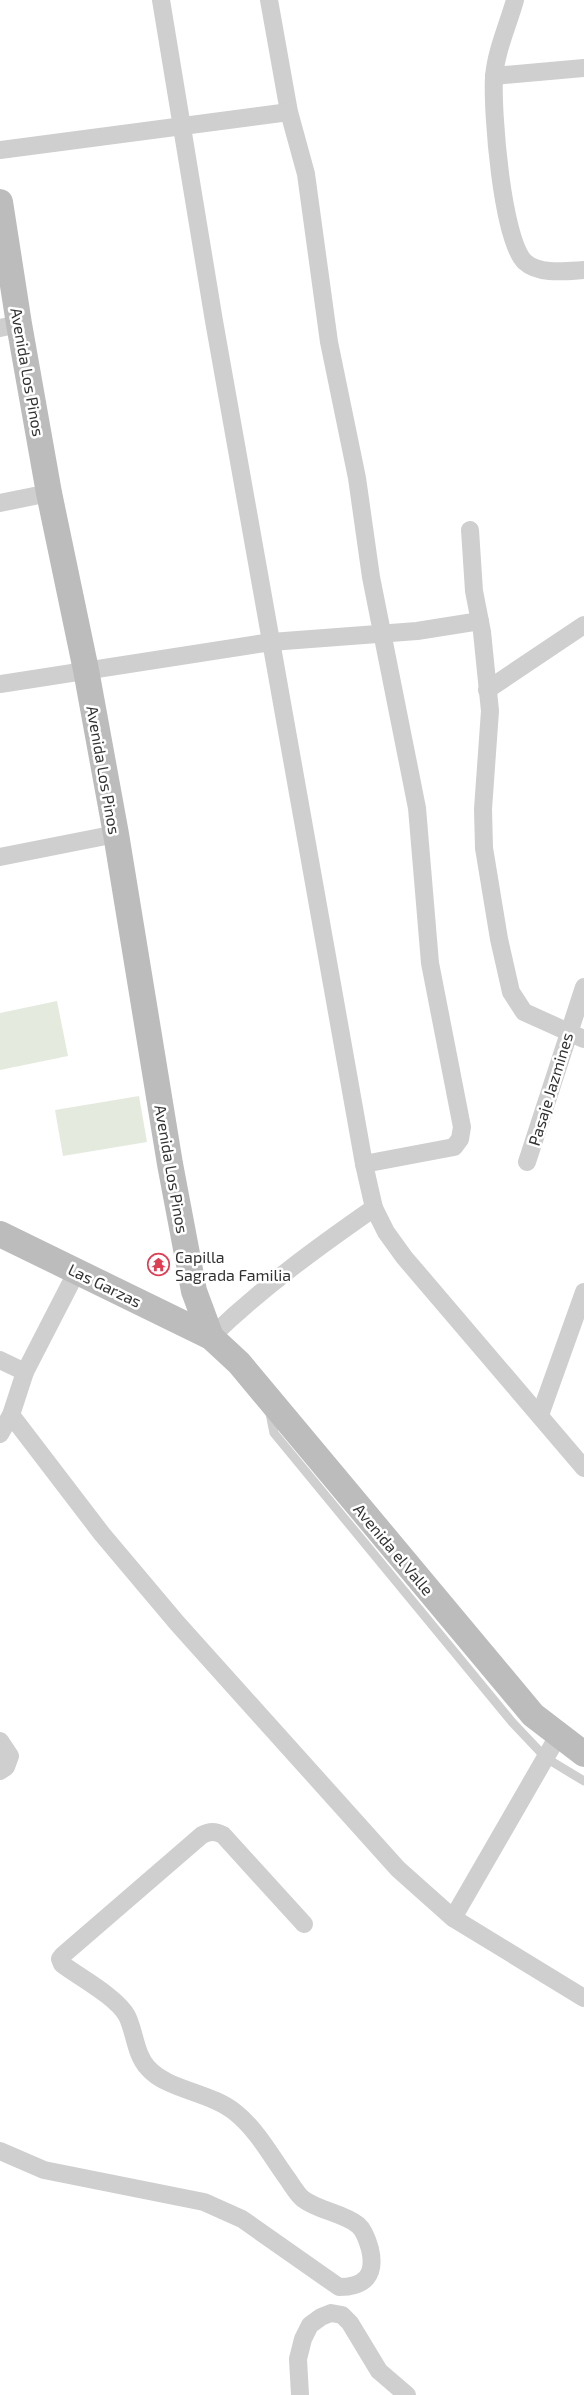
<svg xmlns="http://www.w3.org/2000/svg" width="584" height="2395" font-family="'Exo 2',sans-serif">
<style>
.green{fill:#e5eade}
.lines{fill:none;stroke-linecap:round;stroke-linejoin:round}
.lane{stroke:#cfcfcf;stroke-width:9}
.street{stroke:#cfcfcf;stroke-width:18}
.secondary{stroke:#bcbcbc;stroke-width:26}
.labels{text-anchor:middle;dominant-baseline:central;stroke-width:5;stroke-linejoin:round;paint-order:stroke}
.street-label{font-size:16px;fill:#323232;stroke:#fff}
.poi-label{font-size:16px;fill:#323232;stroke:#fff;text-anchor:start}
</style>
<rect width="100%" height="100%" fill="#fff"/>
<g class="green">
<path d="M57 1001 68 1056 0 1070V1013Z"/>
<path d="M139 1096 147 1142 63 1156 55 1110Z"/>
</g>
<g class="lines">
<path class="lane" d="M270 1413 274 1433 512 1722 546 1758 584 1781"/>
<g class="street">
<path d="M161 0 214 321 364 1164 374 1208 386 1232 404 1257 584 1468"/>
<path d="M269 0 289 112 306 174 329 342 357 478 371 577 417 808 430 963 462 1127 460 1139 454 1147 364 1164"/>
<path d="M515 0C508 25 496 51 494 77 492 112 502 240 525 262 539 275 567 271 584 270"/>
<path d="M494 76 584 68"/>
<path d="M0 150 289 112"/>
<path d="M0 328 19 324"/>
<path d="M0 503 49 493"/>
<path d="M470 530 474 591 482 632 490 711 483 809 484 848 499 939 511 992 524 1012 584 1039"/>
<path d="M0 684 271 642 417 631 480 621"/>
<path d="M487 690 584 625"/>
<path d="M0 857 116 834"/>
<path d="M527 1162 584 987"/>
<path d="M211 1337C263 1287 315 1249 374 1208"/>
<path d="M0 1360 25 1372"/>
<path d="M11 1415 102 1534 177 1623 398 1869 453 1918 584 1998"/>
<path d="M540 1415 584 1292"/>
<path d="M0 1434 11 1415 25 1372 77 1271"/>
<path d="M0 1741 10 1756 6 1767 0 1771"/>
<path d="M453 1918 558 1736"/>
<path d="M0 2151 44 2170 204 2202 242 2219 339 2287C365 2287 376 2275 370 2249 368 2242 364 2230 358 2225 343 2213 319 2211 303 2199 297 2194 292 2185 287 2178 271 2156 257 2130 236 2113 211 2092 167 2090 148 2068 135 2054 135 2032 127 2016 117 1997 79 1977 62 1964L60 1959 63 1955 202 1835C210 1831 215 1831 223 1835L304 1924"/>
<path d="M300 2395 298 2359 303 2339 310 2325 321 2317 331 2313 342 2315 350 2323 379 2371 407 2395"/>
</g>
<g class="secondary">
<path d="M0 202 19 324 49 493 86 670 116 834 170 1164 194 1291 211 1337"/>
<path d="M0 1234 211 1337 239 1363 533 1715 584 1754"/>
</g>
</g>
<defs>
<symbol id="temple-ring" viewBox="-11 -11 22 22"><circle r="9.5" fill="#fff" stroke="#df3d54" stroke-width="1.5"/><path d="M0-6L5-2H3V0L6.5 2.5H4V6H1.5V3h-3V6H-4V2.5H-6.5L-3 0V-2H-5Z" fill="#df3d54"/></symbol>
</defs>
<g fill-rule="evenodd">
<use href="#temple-ring" x="146" y="1252" width="25" height="25"/>
</g>
<g class="labels">
<g class="street-label">
<text transform="translate(28 372) rotate(80)">Avenida Los Pinos</text>
<text transform="translate(104 770) rotate(80)">Avenida Los Pinos</text>
<text transform="translate(550 1089) rotate(-73)">Pasaje Jazmines</text>
<text transform="translate(172 1169) rotate(80)">Avenida Los Pinos</text>
<text transform="translate(105 1285) rotate(26)">Las Garzas</text>
<text transform="translate(394 1549) rotate(50)">Avenida el Valle</text>
</g>
<g class="poi-label">
<text x="175" y="1256">Capilla<tspan x="175" dy="18">Sagrada Familia</tspan></text>
</g>
</g>
</svg>
